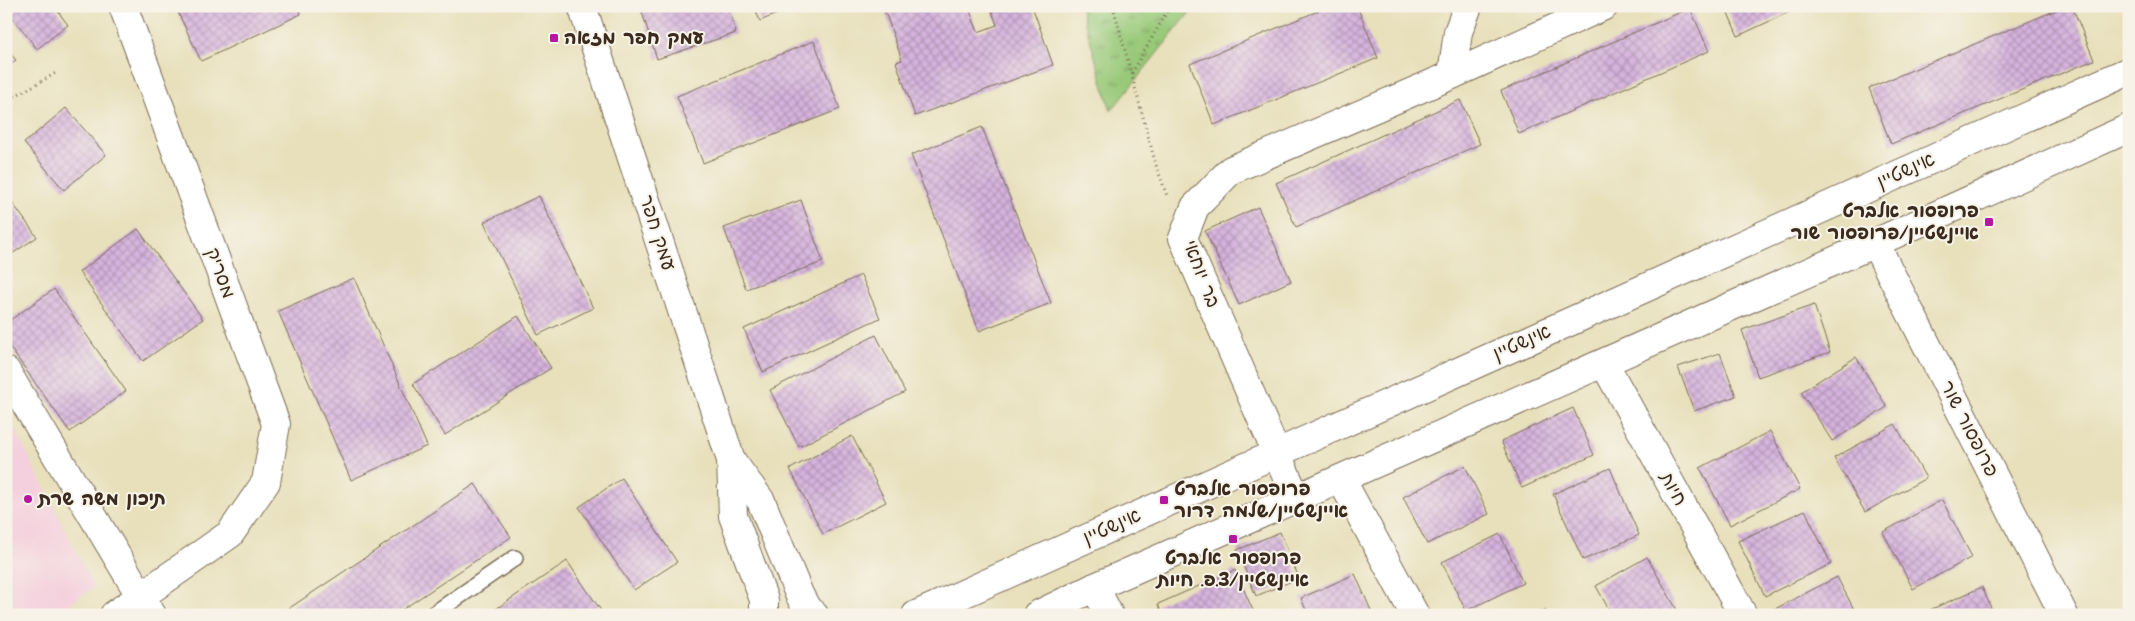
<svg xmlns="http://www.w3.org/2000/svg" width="2135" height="621" font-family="'Architects Daughter','Playpen Sans Hebrew',sans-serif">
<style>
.built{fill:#f4cfdd}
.grass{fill:url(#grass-tufts);stroke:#6a7a4b}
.building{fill:url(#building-cross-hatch)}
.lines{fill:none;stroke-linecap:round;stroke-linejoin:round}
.lane-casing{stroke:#786a55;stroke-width:18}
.street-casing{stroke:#786a55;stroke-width:30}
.secondary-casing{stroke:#786a55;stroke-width:30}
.path{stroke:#786a55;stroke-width:3;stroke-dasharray:1 4;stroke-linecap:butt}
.lane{stroke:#fff;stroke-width:15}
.street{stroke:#fff;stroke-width:28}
.secondary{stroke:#fff;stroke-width:28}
.poi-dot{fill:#b5179e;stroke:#f7f3e8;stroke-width:2}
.labels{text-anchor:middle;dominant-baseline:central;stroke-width:4;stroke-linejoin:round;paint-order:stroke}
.poi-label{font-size:19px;font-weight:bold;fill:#3b2a1e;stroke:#f7f3e8;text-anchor:start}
.street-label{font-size:19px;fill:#3b2a1e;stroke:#f7f3e8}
</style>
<defs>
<pattern id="grass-tufts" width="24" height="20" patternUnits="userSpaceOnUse" patternTransform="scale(1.25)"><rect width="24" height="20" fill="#98c978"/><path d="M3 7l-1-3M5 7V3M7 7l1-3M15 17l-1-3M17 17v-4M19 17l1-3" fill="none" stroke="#7da362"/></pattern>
<pattern id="building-cross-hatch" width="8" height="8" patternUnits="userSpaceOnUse" patternTransform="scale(1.25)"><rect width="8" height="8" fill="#d6b3de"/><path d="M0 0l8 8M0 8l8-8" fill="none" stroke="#af92b3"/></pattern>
</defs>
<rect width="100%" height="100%" fill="#f7f3e8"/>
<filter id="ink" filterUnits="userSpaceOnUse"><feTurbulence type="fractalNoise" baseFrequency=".02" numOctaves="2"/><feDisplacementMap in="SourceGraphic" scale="10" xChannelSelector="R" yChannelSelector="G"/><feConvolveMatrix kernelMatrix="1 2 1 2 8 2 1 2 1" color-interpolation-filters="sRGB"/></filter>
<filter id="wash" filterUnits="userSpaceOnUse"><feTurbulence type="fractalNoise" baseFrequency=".0096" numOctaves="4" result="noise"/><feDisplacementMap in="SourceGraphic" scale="20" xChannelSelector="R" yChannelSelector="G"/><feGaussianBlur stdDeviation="1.12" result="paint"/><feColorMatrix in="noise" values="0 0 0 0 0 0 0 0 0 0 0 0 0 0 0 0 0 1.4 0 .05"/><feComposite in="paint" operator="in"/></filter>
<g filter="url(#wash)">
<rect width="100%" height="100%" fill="#e8e0bb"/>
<path class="built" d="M6 411 94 587 54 615H6Z"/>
<path class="grass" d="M1080 6H1195L1111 111Z"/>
<g id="blocks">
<g class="building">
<path d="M6 6H54L68 25 37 49 6 9Z"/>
<path d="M175 6H298L301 14 201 61Z"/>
<path d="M640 6H728L736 33 657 59Z"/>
<path d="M754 6H796L760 21Z"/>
<path d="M883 6H968L978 32 997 25 990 6H1032L1053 65 915 116 896 62 902 60Z"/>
<path d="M1330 6H1357L1378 58 1214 125 1190 64Z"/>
<path d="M1725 6H1802L1738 36Z"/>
<path d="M2066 6H2072L2094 60 1891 144 1869 88Z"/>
<path d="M1690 8 1709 51 1519 134 1501 91Z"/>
<path d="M814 41 840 109 703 163 677 96Z"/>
<path d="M6 49 16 60 6 68Z"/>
<path d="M1460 100 1480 144 1296 227 1276 183Z"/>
<path d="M66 108 106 155 64 190 24 143Z"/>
<path d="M982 127 1051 303 979 331 911 155Z"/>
<path d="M6 194 37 237 6 258Z"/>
<path d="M539 196 593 308 538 335 484 222Z"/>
<path d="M801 200 823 262 746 289 724 228Z"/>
<path d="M1258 207 1291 281 1239 305 1205 231Z"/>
<path d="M138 229 203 319 143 361 79 272Z"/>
<path d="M861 275 880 318 763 372 744 329Z"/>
<path d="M354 278 427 446 351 480 278 311Z"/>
<path d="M54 289 126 391 70 432 6 342V323Z"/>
<path d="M1814 305 1830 352 1758 377 1742 330Z"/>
<path d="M518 316 551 368 445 435 413 384Z"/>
<path d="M876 335 905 392 799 447 770 390Z"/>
<path d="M1720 353 1736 396 1694 411 1678 367Z"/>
<path d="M1856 357 1887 407 1832 441 1801 392Z"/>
<path d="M1573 408 1594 455 1522 488 1501 441Z"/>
<path d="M1895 424 1926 478 1865 512 1834 458Z"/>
<path d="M1770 431 1800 489 1730 525 1700 468Z"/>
<path d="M852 436 886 502 823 534 790 469Z"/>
<path d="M1465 466 1489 514 1427 544 1403 497Z"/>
<path d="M1610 468 1639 535 1583 560 1553 494Z"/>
<path d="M622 478 677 562 634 590 579 507Z"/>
<path d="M475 484 511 537 394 615H279Z"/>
<path d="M1942 500 1972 557 1913 589 1883 532Z"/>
<path d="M1805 510 1831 564 1765 596 1738 541Z"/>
<path d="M1280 532 1299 578 1256 596 1237 550Z"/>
<path d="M1500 534 1523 583 1466 611 1442 562Z"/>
<path d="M1647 557 1677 610 1669 615H1612L1596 586Z"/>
<path d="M567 561 604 615H487Z"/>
<path d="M1235 570 1255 615H1162L1158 604Z"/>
<path d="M1355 574 1373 615H1308L1301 598Z"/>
<path d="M1837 577 1857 615H1773L1771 611Z"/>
<path d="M1982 587 1994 615H1927L1925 612Z"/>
<path d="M1545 610 1547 615H1534Z"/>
</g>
</g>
</g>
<g filter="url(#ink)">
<use href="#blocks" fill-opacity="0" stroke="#786a55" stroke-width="1"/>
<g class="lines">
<defs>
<path id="lane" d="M432 615 515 558"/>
<g id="street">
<path d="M582 6 731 460 733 516 764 600V615"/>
<path d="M1452 75 1458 32 1468 6"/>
<path d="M1875 243 2064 615"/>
<path d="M1604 363 1743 615"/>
<path d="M6 371 152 615"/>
<path d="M731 460 761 501 799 594 807 609 814 615"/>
<path d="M1341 479 1415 615"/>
<path d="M1296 498 1183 238 1195 207 1231 170 1452 75 1604 6"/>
<path d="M1095 587 1109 615"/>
<path d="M114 615 230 534 266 482 276 424 123 6"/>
</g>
<g id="secondary">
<path d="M916 615 2129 71"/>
<path d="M1037 615 1095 587 1875 243 2129 128"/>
</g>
</defs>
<use href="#lane" class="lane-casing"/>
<use href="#street" class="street-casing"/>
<use href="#secondary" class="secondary-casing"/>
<g class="path">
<path d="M1113 6 1156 165 1167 196"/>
<path d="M1132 73 1170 6"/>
<path d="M6 101 56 73"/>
</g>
<use href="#lane" class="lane"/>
<use href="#street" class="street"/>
<use href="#secondary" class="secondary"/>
</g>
</g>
<g class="poi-dot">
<rect x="549" y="33" width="10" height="10" rx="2.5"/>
<rect x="1984" y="217" width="10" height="10" rx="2.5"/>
<circle cx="28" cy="499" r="5"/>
<rect x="1159" y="495" width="10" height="10" rx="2.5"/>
<rect x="1228" y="534" width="10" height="10" rx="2.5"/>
</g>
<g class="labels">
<g class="poi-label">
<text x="564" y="38">עמק חפר מזאה</text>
<text x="1979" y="211" text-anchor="end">פרופסור אלברט<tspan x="1979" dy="22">איינשטיין/פרופסור שור</tspan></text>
<text x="1174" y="489">פרופסור אלברט<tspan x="1174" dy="22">איינשטיין/שלמה דרור</tspan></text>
<text x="38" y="499">תיכון משה שרת</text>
<text x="1233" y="558" text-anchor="middle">פרופסור אלברט<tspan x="1233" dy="22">איינשטיין/צ.פ. חיות</tspan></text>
</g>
<g class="street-label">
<text transform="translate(1906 171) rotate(-24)">אינשטיין</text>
<text transform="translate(657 233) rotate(72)">עמק חפר</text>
<text transform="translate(220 273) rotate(70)">מסריק</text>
<text transform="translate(1201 274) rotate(69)">בר יוחאי</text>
<text transform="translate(1522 343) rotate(-24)">אינשטיין</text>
<text transform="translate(1969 429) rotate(63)">פרופסור שור</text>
<text transform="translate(1673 489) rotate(61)">חיות</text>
<text transform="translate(1112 527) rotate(-24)">אינשטיין</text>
</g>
</g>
<rect width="2135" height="621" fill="none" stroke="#f7f3e8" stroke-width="25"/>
</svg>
